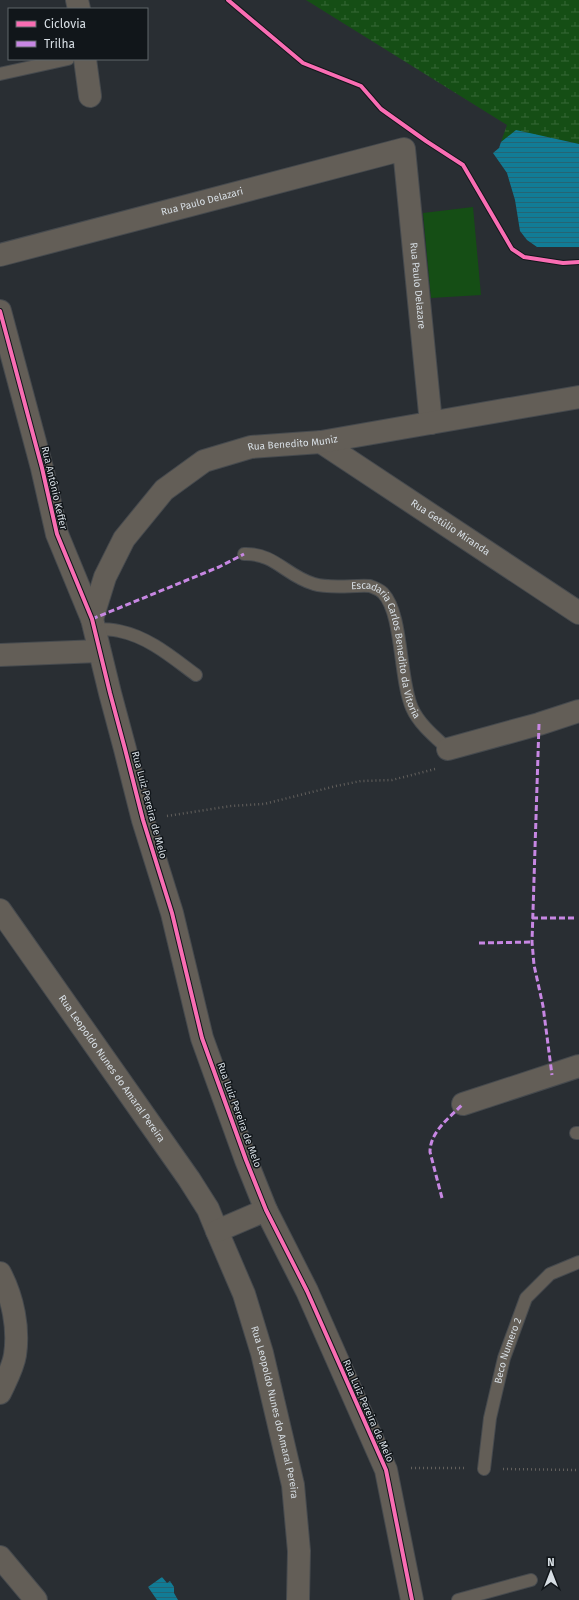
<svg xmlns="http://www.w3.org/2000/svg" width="579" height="1600" font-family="'Fira Sans',sans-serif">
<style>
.wetland{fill:url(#wetland-marsh)}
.garden{fill:#154e15}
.water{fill:url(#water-rules)}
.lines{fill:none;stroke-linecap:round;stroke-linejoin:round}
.lane-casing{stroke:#464a4e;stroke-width:14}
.street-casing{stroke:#464a4e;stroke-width:24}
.path{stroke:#63605d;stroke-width:2.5;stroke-dasharray:1 3;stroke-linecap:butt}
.lane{stroke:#635e57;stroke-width:12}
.street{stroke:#635e57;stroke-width:22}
.quiet{stroke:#c787e3;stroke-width:3;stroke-dasharray:6 3;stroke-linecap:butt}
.cycleway-casing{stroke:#11161a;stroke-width:6}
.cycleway{stroke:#f96db3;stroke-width:4}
.labels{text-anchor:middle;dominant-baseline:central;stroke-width:3;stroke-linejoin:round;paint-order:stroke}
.street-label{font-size:10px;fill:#d7dee4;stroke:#11161a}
</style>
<defs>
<pattern id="wetland-marsh" width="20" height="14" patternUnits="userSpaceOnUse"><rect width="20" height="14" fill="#154e15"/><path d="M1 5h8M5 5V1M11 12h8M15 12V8" fill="none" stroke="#366737"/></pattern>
<pattern id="water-rules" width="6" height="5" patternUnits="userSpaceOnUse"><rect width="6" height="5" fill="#117c96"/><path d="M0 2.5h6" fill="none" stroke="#246575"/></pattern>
</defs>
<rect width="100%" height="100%" fill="#292e33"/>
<path class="wetland" d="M306 0H579V144L516 131 501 142 507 125Z"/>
<path class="garden" d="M473 207 481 295 431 298 423 213Z"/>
<g class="water">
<path d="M516 130 579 144V247H537L527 240 520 231 515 200 507 173 493 153 499 148 501 142Z"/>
<path d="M162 1577 167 1583 170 1581 174 1587V1593L178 1600H157L148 1587Z"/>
</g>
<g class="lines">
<defs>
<g id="lane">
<path d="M0 74 68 59"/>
<path id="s1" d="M244 554C275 553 286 576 314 584 330 589 353 585 370 586 375 588 379 589 383 593 403 614 399 678 412 708 419 724 435 737 448 749"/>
<path d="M94 629C103 629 111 629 119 631 149 637 173 658 196 675"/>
<path d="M576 1133H579"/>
<path id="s2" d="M484 1469 490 1418 504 1358 526 1298 550 1274 579 1262"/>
<path d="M458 1600 531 1580"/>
</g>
<g id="street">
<path d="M77 0 79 9"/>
<path d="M85 59 90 96"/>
<path id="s3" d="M0 255 404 149 431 423"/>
<path d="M0 311 42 468 57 534 92 619 110 693 125 749 143 820 172 913 202 1038 246 1160 266 1210 307 1291 386 1470 412 1600"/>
<path id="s4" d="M321 442 579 613"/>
<path id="s5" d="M92 619 105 577 124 539 164 490 204 461 251 447 321 442 579 397"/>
<path d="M0 655 99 651"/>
<path d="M448 749 539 724 579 711"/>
<path id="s6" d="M0 910 189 1179 208 1209 217 1231 244 1294 262 1353 293 1485 299 1551 298 1600"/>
<path d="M463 1104 579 1066"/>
<path d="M217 1231 266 1210"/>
<path d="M0 1273C13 1298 19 1328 15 1355 13 1368 5 1382 0 1393"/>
<path d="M0 1557 36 1600"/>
</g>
</defs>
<use href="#lane" class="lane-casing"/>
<use href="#street" class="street-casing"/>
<g class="path">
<path d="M167 816 231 806 264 804 336 786 361 781 392 780 435 769"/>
<path d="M411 1468H464"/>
<path d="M503 1469 579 1470"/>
</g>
<use href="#lane" class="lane"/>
<use href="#street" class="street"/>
<g class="quiet">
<path d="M92 619 219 567 244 554"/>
<path d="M539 724 532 942 534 965 543 1006 552 1075"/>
<path d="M532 918H576"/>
<path d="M479 943 532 942"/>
<path d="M442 1198 430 1152C430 1132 449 1118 463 1104"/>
</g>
<defs>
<g id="cycleway">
<path d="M228 0 303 63 361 86 381 109 426 141 463 165 512 249 524 257 563 263 579 262"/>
<path d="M0 311 42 468 57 534 92 619 110 693 125 749 143 820 172 913 202 1038 246 1160 266 1210 307 1291 386 1470 412 1600"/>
</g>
</defs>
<use href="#cycleway" class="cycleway-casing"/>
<use href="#cycleway" class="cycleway"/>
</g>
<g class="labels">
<g class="street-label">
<text stroke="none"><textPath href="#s3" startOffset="209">Rua Paulo Delazari</textPath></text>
<text stroke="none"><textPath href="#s3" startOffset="555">Rua Paulo Delazare</textPath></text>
<text stroke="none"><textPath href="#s5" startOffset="290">Rua Benedito Muniz</textPath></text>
<text transform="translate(54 488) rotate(77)">Rua Antônio Keffer</text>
<text stroke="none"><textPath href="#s4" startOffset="155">Rua Getúlio Miranda</textPath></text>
<text stroke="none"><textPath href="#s1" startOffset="197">Escadaria Carlos Benedito da Vitoria</textPath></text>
<text transform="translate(149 805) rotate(75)">Rua Luiz Pereira de Melo</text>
<text stroke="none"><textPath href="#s6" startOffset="194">Rua Leopoldo Nunes do Amaral Pereira</textPath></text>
<text transform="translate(239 1115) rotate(70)">Rua Luiz Pereira de Melo</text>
<text stroke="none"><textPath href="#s2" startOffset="121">Beco Numero 2</textPath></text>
<text transform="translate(368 1411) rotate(66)">Rua Luiz Pereira de Melo</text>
<text stroke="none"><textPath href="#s6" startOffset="579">Rua Leopoldo Nunes do Amaral Pereira</textPath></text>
</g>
</g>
<rect x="8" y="8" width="140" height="52" fill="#11161a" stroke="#60666b"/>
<rect x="16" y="21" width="20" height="6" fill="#f96db3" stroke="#60666b"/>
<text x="44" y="28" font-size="12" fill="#d7dee4">Ciclovia</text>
<rect x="16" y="41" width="20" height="6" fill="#c787e3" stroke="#60666b"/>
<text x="44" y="48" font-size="12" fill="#d7dee4">Trilha</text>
<g transform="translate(551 1572)" stroke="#11161a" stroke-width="3" paint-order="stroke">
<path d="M0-3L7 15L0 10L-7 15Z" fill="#d7dee4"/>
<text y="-6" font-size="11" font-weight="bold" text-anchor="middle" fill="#d7dee4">N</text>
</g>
</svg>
